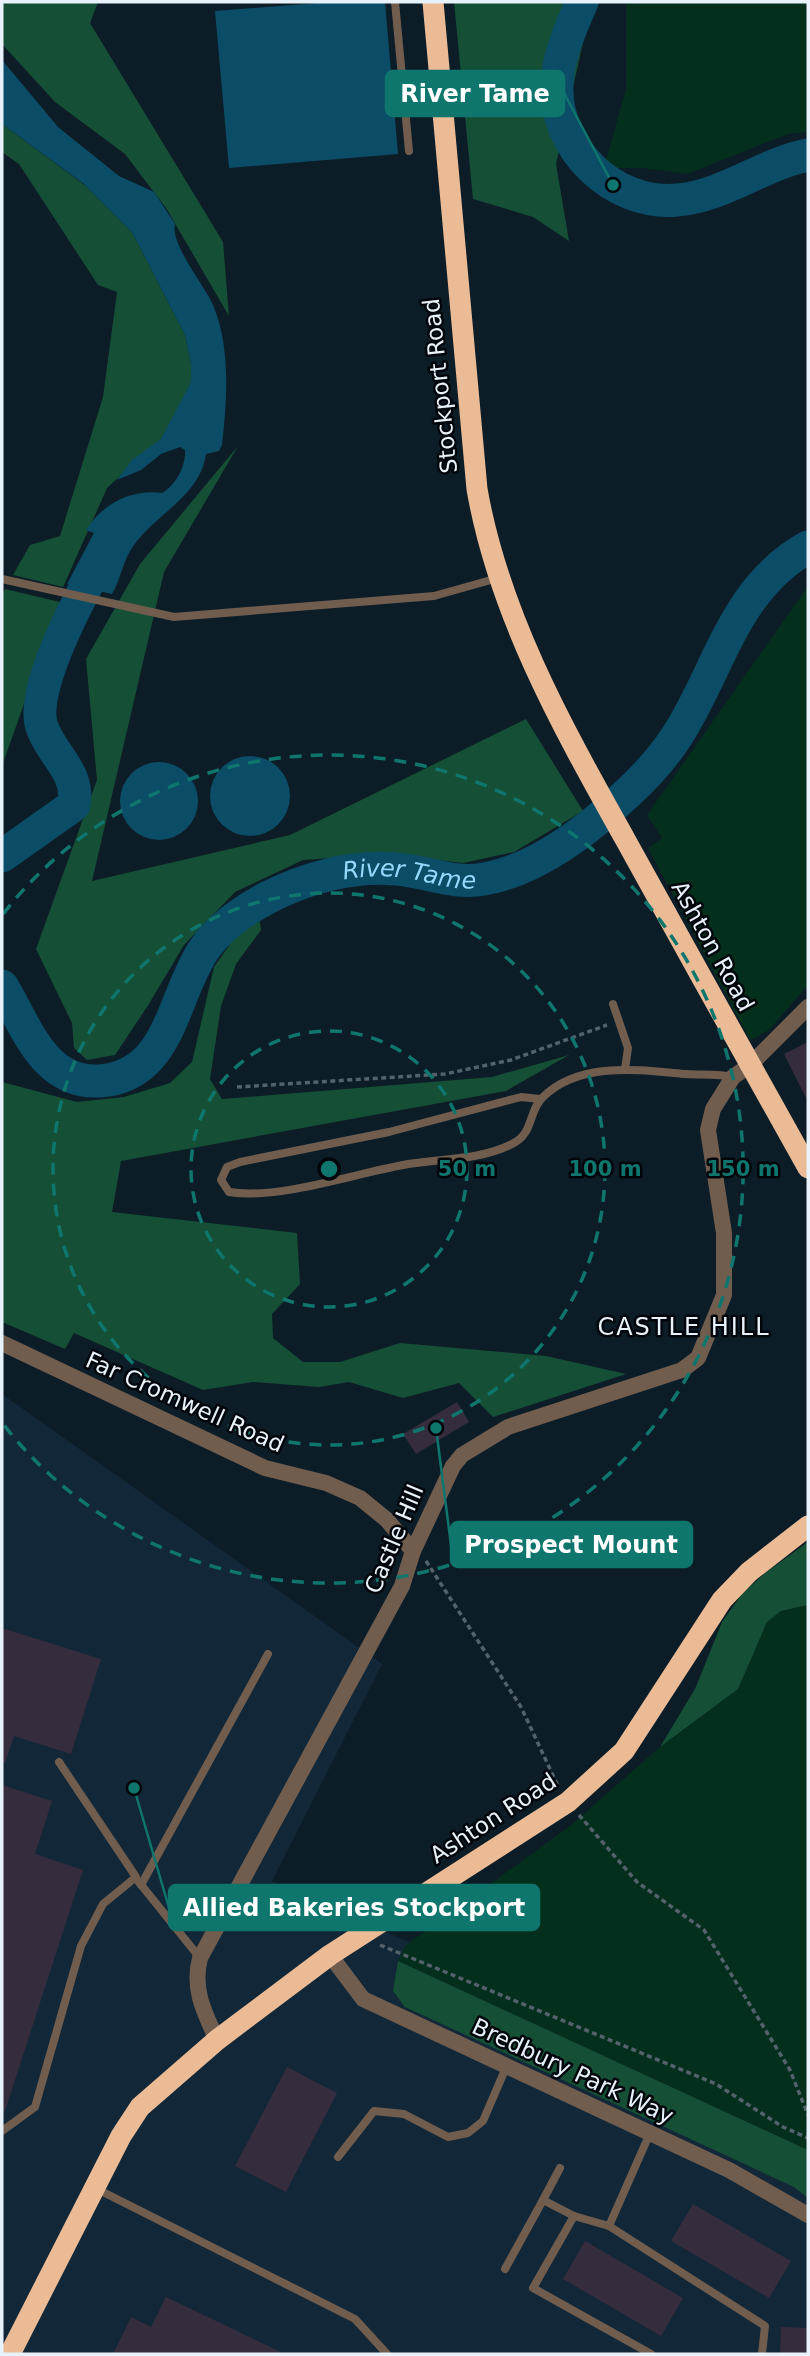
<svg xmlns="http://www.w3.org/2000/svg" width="810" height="2356" font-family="'DejaVu Sans',sans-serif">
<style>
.built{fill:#122737}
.green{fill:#042f1c}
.forest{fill:#154f35}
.water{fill:#0b4c66}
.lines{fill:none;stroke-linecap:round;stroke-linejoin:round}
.river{stroke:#0b4c66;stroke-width:33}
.building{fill:#352c3d}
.path{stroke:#54626c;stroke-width:3.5;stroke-dasharray:5 3.5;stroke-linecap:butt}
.lane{stroke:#705d4e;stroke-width:8}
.street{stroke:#705d4e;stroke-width:16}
.highway{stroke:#eabb95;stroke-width:21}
.ring{fill:none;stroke:#0f766e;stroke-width:3.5;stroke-dasharray:12 9}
.labels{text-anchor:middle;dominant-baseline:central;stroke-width:5;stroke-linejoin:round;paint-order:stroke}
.street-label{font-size:23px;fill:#e8f2fa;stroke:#02060b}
.water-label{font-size:24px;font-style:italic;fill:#95dafc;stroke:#02060b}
.neighbourhood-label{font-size:24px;letter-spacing:2px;fill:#e8f2fa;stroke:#02060b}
.centre{fill:#0f766e;stroke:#02060b;stroke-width:3.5}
.ring-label{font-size:21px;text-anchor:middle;font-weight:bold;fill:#0f766e;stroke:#02060b;stroke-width:5;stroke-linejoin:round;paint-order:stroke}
.leader{fill:none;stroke:#0f766e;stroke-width:2.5}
.callout-dot{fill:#0f766e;stroke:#02060b;stroke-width:2.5}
.callout{fill:#0f766e;stroke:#0f766e;stroke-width:2.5}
.callout-label{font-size:24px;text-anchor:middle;font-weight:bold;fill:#fff}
</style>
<rect width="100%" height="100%" fill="#0d1d28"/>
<path class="built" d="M2 1394 382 1664 272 1881 413 1944 808 2187V2354H2Z"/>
<g class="green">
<path d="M626 2H808V132L788 134 687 174 643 168H608L606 160 626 89Z"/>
<path d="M808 586V985L769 1030 750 1040 648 848 662 838 647 815Z"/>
<path d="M808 1605V2150L398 1961 406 1945 570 1826 660 1747 738 1689 767 1622 781 1611Z"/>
</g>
<g class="forest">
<path d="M2 2H98L90 23 223 242 229 316 166 208 125 154 55 102 2 44Z"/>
<path d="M454 2H592L556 164 569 241 533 217 473 199Z"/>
<path d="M2 124 86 186 132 232 185 335 191 364V382L169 427 161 439 107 488 63 587 13 575 30 545 60 536 103 397 117 292 98 285 19 164 2 152Z"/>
<path d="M238 446 164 572 92 881 290 835 526 719 583 811 514 852 463 863 386 854 303 860 235 892 184 945 147 1007 115 1055 87 1060 74 1048 72 1023 36 949 97 780 86 659 140 564Z"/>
<path d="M5 589 60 602 2 766V595Z"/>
<path d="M259 917 261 930 236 964 221 1006 210 1079 222 1099 492 1077 569 1055 506 1091 121 1161 112 1212 297 1233 300 1284 272 1314 273 1338 303 1362H340L400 1343 546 1356 626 1374 493 1417 459 1383 403 1398 349 1382 319 1387 253 1382 203 1390 74 1333 65 1349 2 1322V1082L77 1102 124 1097 170 1083 192 1062 214 967 240 930Z"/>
<path d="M808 1542V1605L781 1611 767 1622 738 1689 660 1747 695 1689 722 1622 742 1594 764 1574Z"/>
<path d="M398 1961 808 2150V2198L794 2187 405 2007 393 1991Z"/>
</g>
<g class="water">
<path d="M330 2H385L398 154 229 168 215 11Z"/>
<path d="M2 60 58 127 119 176 154 192 175 224C170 244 205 286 213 305 231 348 227 400 222 445L219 451 206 454C200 496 157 513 134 545 123 559 121 579 112 594L67 584 94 533 86 530C102 504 131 489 162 493 176 485 186 466 185 450L180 447 161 454 141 470 117 480 132 460 161 439 191 382V364L185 335 132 232 84 184 2 124Z"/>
<circle cx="250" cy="796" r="40"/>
<circle cx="159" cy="801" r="39"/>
</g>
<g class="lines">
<g class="river">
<path d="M582 2C571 27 558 56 557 84 554 148 613 206 677 200 725 196 762 164 808 155"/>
<path d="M2 856 74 805C80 772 52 756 42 727 28 689 87 583 108 547"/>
<path id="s1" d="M2 986C26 1025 43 1084 99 1081 170 1077 172 998 203 951 217 929 244 910 267 898 306 878 352 865 396 869 426 871 453 885 484 879 538 870 590 828 630 791 647 775 664 756 677 736 720 669 733 589 808 547"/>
</g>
</g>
<g class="building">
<path d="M808 1042V1102L784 1054Z"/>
<path d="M457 1402 469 1422 416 1454 403 1434Z"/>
<path d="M2 1628 101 1659 71 1754 14 1736 5 1763 2 1762Z"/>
<path d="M2 1785 52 1801 35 1854 83 1870 5 2111H2Z"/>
<path d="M287 2067 337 2093 286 2192 235 2166Z"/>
<path d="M693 2204 791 2261 769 2298 671 2241Z"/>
<path d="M585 2241 683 2298 661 2336 563 2279Z"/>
<path d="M166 2297 285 2354H113L131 2317 151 2327Z"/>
<path d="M781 2327 808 2328V2354H780Z"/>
</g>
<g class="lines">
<g class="path">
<path d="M237 1087 445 1074 511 1060 607 1025"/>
<path d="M426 1561 521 1707 558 1786"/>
<path d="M579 1815 637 1882 704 1930 790 2070 808 2115"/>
<path d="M380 1945 716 2084 783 2127 808 2138"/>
</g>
<g class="lane">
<path d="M395 2 409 151"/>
<path d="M2 579 174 617 434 596 498 578"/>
<path d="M613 1004 628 1048 625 1069"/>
<path d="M540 1099 521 1097 389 1132 240 1162 227 1167 221 1180 229 1192C278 1200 353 1174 403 1165 440 1158 478 1161 512 1144 534 1134 528 1111 543 1097 580 1061 639 1070 686 1074 701 1075 718 1074 733 1077"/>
<path d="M138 1881 200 1958"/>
<path d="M141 1885 268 1654"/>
<path d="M2 2131 35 2107 81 1946 103 1904 136 1877 59 1762"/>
<path d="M338 2157 374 2111 404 2114 448 2137 468 2133 483 2121 507 2065"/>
<path d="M97 2189 355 2319 387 2354"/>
<path d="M543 2200 560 2168"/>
<path d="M609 2226 650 2133"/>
<path d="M505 2269 543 2200 574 2216"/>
<path d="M651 2354 533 2288 574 2216 609 2226 765 2326 762 2354"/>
</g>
<g class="street">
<path d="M2 1343 265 1468 326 1483 360 1498 387 1520 413 1551"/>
<path d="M330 1955 363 1999 729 2170 808 2215"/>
<path d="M217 2040C204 2012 192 1989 200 1958L402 1586 413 1551 453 1466 462 1455 508 1427 682 1370 698 1358 724 1295V1233L708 1130 713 1109 733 1077 750 1065 808 1007"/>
</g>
<g class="highway">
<path d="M433 2 477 489C499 615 563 728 625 839 686 949 746 1058 808 1168"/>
<path d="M10 2354 121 2136 140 2107 217 2040 330 1955 568 1802 624 1751 722 1600 749 1572 808 1526"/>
</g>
</g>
<g class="ring">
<circle cx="329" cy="1169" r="138"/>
<circle cx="329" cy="1169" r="276"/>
<path d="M3 914A414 414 0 1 1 3 1424"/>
</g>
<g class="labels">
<g class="street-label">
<text transform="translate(440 386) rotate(-96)">Stockport Road</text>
<text transform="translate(713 946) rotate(61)">Ashton Road</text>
<text transform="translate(185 1402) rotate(24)">Far Cromwell Road</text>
<text transform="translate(394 1539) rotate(-67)">Castle Hill</text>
<text transform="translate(493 1818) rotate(-33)">Ashton Road</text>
<text transform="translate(573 2071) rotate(25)">Bredbury Park Way</text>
</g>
<g class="water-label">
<text stroke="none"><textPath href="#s1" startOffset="553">River Tame</textPath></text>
</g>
<g class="neighbourhood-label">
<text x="684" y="1327">CASTLE HILL</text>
</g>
</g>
<circle cx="329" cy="1169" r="10" class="centre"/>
<g class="ring-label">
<text x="467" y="1176">50 m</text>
<text x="605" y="1176">100 m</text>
<text x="743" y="1176">150 m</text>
</g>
<path class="leader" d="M613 185L564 93M436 1428L451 1545M134 1788L169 1908"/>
<g class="callout-dot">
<circle cx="613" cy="185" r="7"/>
<circle cx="436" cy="1428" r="7"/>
<circle cx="134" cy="1788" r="7"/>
</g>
<g class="callout">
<rect x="386" y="71" width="178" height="45" rx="7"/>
<rect x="451" y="1522" width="241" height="45" rx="7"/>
<rect x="169" y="1885" width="370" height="45" rx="7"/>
</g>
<g class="callout-label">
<text x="475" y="102">River Tame</text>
<text x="571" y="1553">Prospect Mount</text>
<text x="354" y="1916">Allied Bakeries Stockport</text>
</g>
<rect width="810" height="2356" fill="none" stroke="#e8f2fa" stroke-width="7"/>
</svg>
